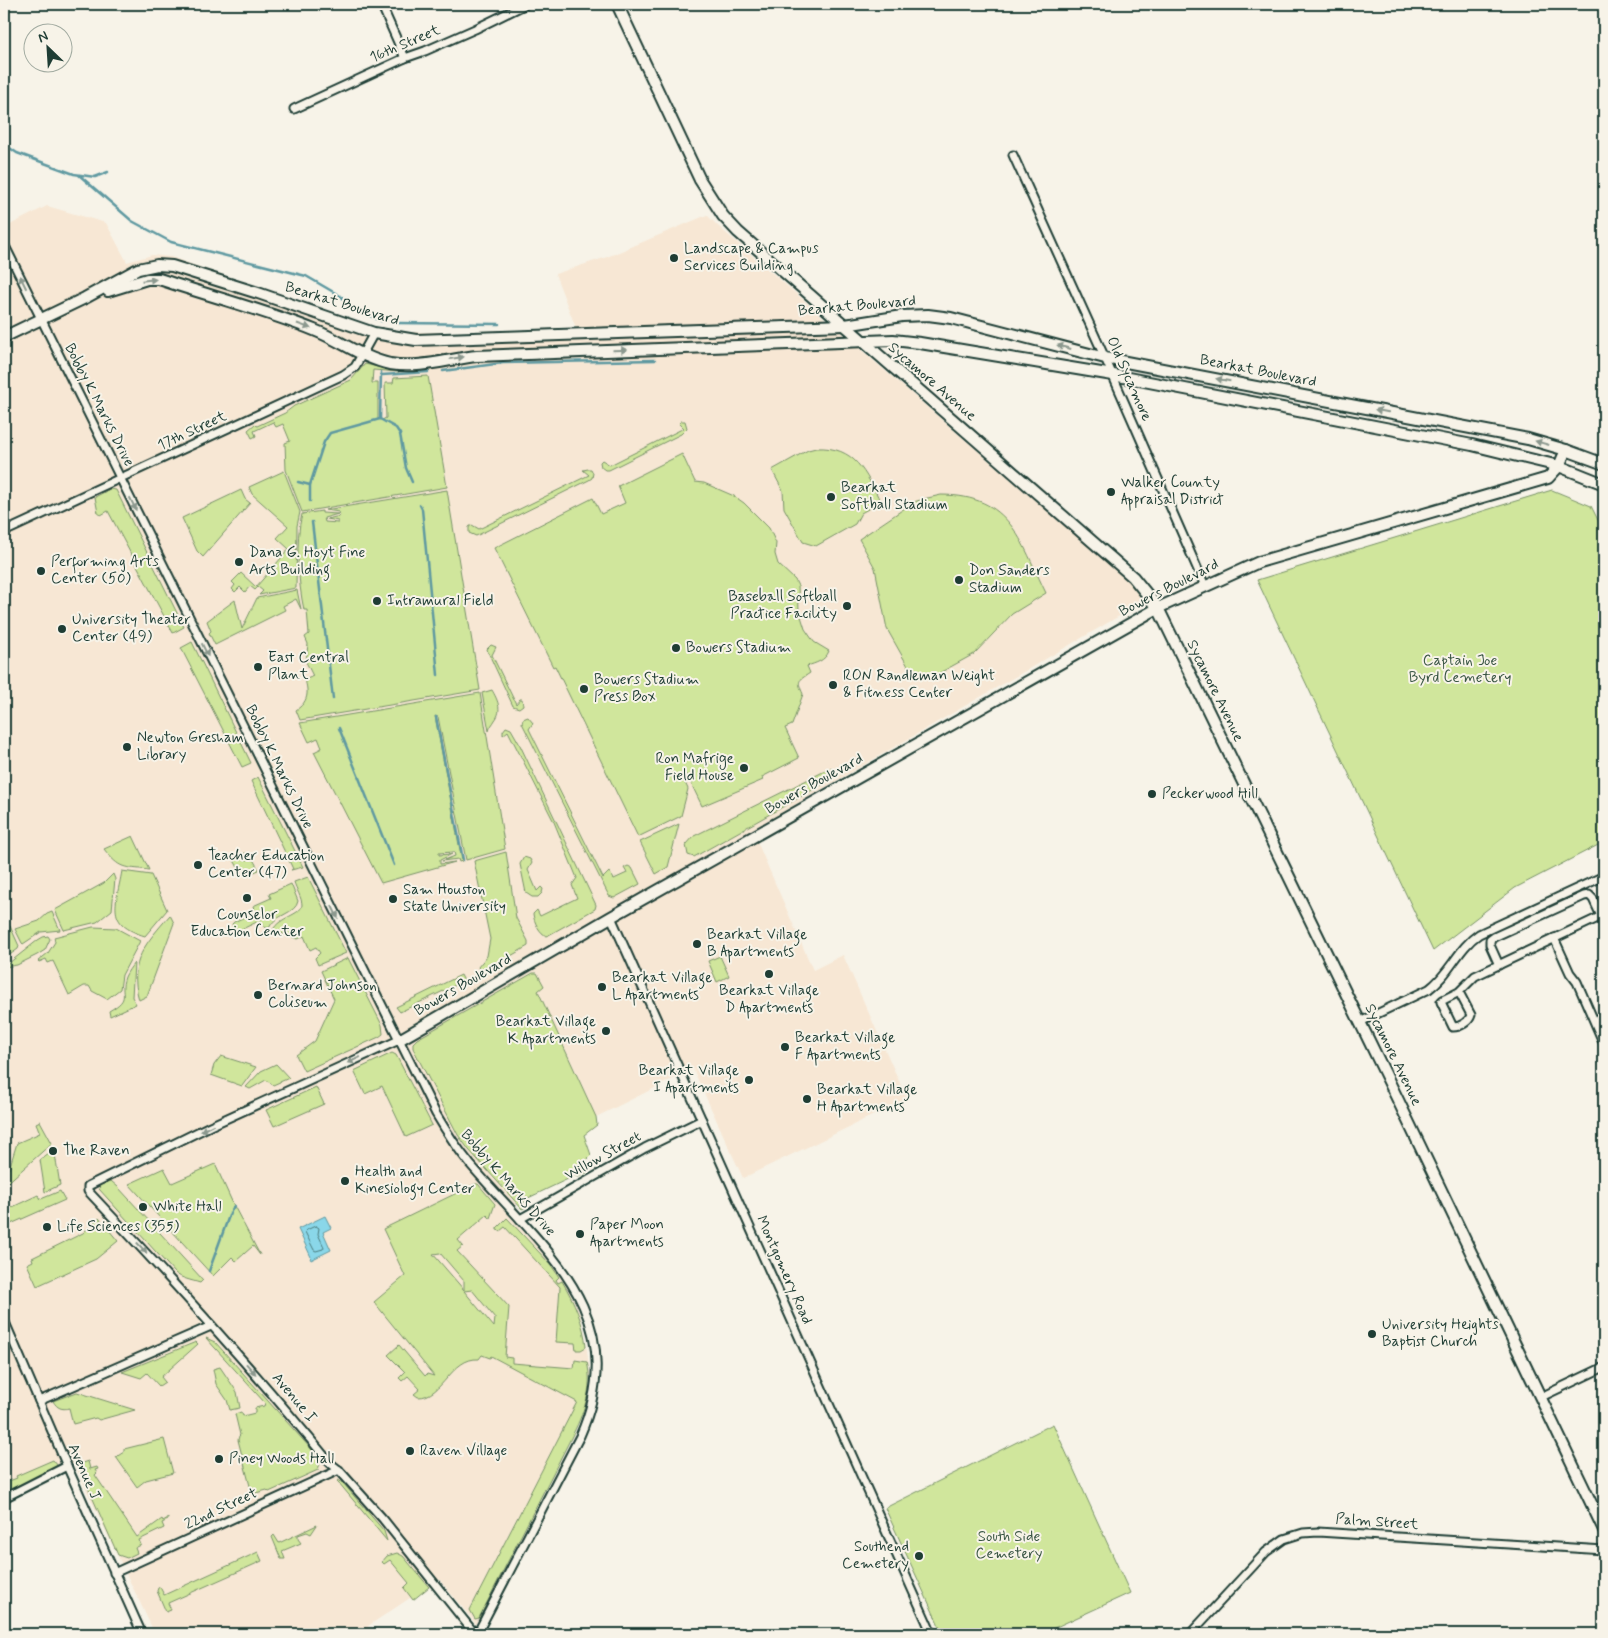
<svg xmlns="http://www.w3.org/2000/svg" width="1608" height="1638" font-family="Mynerve,sans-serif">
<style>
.built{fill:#f7e7d4}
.green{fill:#d0e69c;stroke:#789268;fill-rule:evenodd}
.water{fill:#8ad7e9;stroke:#5f99a1}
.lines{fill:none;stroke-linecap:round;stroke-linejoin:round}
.shore{stroke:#4a7b7c;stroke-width:1}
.stream{stroke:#5f99a1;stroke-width:2.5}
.street-casing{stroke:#1f3d34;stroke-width:11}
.secondary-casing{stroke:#1f3d34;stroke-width:14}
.street{stroke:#f7f3e8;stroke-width:7}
.secondary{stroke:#f7f3e8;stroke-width:10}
.oneway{fill:#8b988e}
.poi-dot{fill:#1f3d34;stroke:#f7f3e8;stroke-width:2}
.labels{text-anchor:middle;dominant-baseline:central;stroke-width:4;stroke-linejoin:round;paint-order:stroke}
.street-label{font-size:15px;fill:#1f3d34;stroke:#f7f3e8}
.poi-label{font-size:15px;fill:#1f3d34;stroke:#f7f3e8;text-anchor:start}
.park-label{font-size:15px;fill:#3a5644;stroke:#f7f3e8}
</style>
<rect width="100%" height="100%" fill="#f7f3e8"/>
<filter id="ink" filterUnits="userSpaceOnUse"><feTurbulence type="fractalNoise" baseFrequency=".02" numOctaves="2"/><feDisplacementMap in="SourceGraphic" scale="10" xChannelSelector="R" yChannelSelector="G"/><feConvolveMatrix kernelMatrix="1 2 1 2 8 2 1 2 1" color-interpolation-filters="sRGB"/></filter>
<g filter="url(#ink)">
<path class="built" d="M47 206 106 223 127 262 152 255 171 257 362 324 405 332H493L576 328 555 274 607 257 707 215 719 227 1142 593 1144 599 1140 604 752 830 813 970 843 955 907 1099 743 1178 693 1069 596 1117 580 1133 588 1163 519 1201 509 1215 552 1263 569 1290 580 1314 585 1335 590 1374 587 1396 582 1412 476 1624 439 1579 413 1600 410 1598 368 1626 371 1634H155L74 1464 60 1466 4 1495V228Z"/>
<g class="green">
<path d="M365 364 399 372 373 370 372 383H378V419L382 420 386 418 385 383H393L394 378 428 376 447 487 302 512 286 470 285 443 290 441 283 424 276 427 273 422 254 431 256 436 252 438 248 430 255 424 257 426 285 413 294 406 351 380Z"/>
<path d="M681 421H685L687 428 681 434 609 470H605L601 467 600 462 602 460 610 465 684 428 679 423Z"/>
<path d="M816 448C856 446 865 473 881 502L861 513 855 524 816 546 803 542 784 508 783 491 772 470 808 450Z"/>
<path d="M682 454 695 482 704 483 734 496 744 503 769 528 776 543 775 554 778 564 795 580 798 586 799 610 805 629 814 642 829 651C825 661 816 663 807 666L810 673C798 681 797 680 803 694L792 725 785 728 799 758 762 777 763 780 702 806 687 775 682 776 688 789 681 816 638 837 555 666 553 667 494 548 593 498 601 514 625 503 618 486Z"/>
<path d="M588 469H591L593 473 592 478 589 480 476 536 469 533V527L472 525 479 529 589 475 583 470Z"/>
<path d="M284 471 300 512 297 526 296 588 259 595 263 591 258 587 255 590 250 586 245 592 240 587 235 592 232 589 235 585 232 582 241 573 256 587 289 549 277 538 288 526 252 494 249 487Z"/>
<path d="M110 489 116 490 184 627 173 633 108 511 101 515 98 513 95 497Z"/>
<path d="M241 490 245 499 250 503 203 557 197 551 182 518Z"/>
<path d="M447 490 480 690 300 720 296 710C308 702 309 693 305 680L313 676 306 662 308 644 305 637 309 634 307 610H304C298 582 295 541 302 514L322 511V513L338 514 324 518 325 522 338 523V521L327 519 340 516 339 512 325 510Z"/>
<path d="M1552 490 1591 506 1604 532V842L1515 888 1433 951 1257 580Z"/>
<path d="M941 495C1011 495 1020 540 1046 593L1012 614 974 654 934 676 926 677 915 673 909 668 887 629 875 568 859 539 914 502 923 499Z"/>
<path d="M297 590 301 609 296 599 283 606 285 610 215 645 209 633 211 631 207 621 235 600 242 629 257 598Z"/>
<path d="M192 642 251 763 242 767 181 648Z"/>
<path d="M491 645 496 647 492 655 516 704 520 699H522L523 705 519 708 513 706 488 652 487 649Z"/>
<path d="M492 690C497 699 503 710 495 720 493 724 490 726 489 731L482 693Z"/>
<path d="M480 693 505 849 466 860 438 717 435 716 462 861 459 862 458 859 442 861 455 856 454 852 439 853V855L452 854 440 860V864L455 862 381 883 314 752 322 748 318 738 309 742 300 723Z"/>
<path d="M528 717 533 723 529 729 603 878 609 872 614 879 627 873 624 868 628 866 632 868 640 884 614 898 609 896 522 723 523 719Z"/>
<path d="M506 727 511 729 519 743 596 905 595 909 547 936C540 934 534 922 533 914L537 910 540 916 577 898 572 885 577 878 554 822 508 731 503 735V731Z"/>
<path d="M831 768 835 772V776L832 779 694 857 688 855 686 845 694 836Z"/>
<path d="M258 777 303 867 291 870 293 869 251 781Z"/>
<path d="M679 824 668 867 656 874 640 842Z"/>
<path d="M133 836 149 870C124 867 120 870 104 849Z"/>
<path d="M506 852 516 918 528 941V946L485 971 481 972 478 967 487 956 490 939 474 861Z"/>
<path d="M244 853 250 854 259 870 254 872 245 869 240 871 231 855 248 860Z"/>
<path d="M524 857 530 859 532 863 528 870 537 891 541 887 543 889 542 893 538 897H532L526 893 520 864Z"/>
<path d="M122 871 151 875 167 910 145 936C105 924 116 905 122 871Z"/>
<path d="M113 874 115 879 112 910 97 922 64 930 55 910 104 883Z"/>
<path d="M308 877 346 953 318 965 315 958 320 953 316 947 310 950 304 936 298 939 273 930C279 917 301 915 302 905 302 898 296 889 294 882Z"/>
<path d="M291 884 298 901C296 914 275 914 269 928L264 927 261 920 236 932 232 924 234 922 255 912 253 906 271 898 269 894Z"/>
<path d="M52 912 60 930 41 932 23 944 22 943 15 929 39 921 47 914Z"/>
<path d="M170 915 174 923 147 996 139 1000C128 961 146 943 170 915Z"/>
<path d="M10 926 19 946 18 949 4 959V932L8 931 6 928Z"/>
<path d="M93 927 116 928 140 941 122 975 120 989 107 999 92 991 89 986H84L69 995 53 961 48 963 46 959 39 962 38 961 48 953 55 942 54 937Z"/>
<path d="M48 936 50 939 45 950 37 955 17 965 4 967V965L9 963 38 940 43 937Z"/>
<path d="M720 956 729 976 717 982 708 961Z"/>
<path d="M348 958 382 1025 383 1034 379 1037 304 1071 296 1055 315 1041 334 999 321 971Z"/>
<path d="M134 963 132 997 136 1004 110 1016 109 1011C133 997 118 996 125 977 127 972 131 967 134 963Z"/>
<path d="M533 973H537L544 986 538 991 596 1117 597 1125 584 1135 591 1155 585 1161 588 1172 578 1177 572 1174 570 1178 524 1200 526 1207 522 1209 469 1150 458 1135 419 1060 413 1048V1043L417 1039Z"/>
<path d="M461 975 464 981 400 1012 396 1007Z"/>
<path d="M392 1053 396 1055 432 1125 406 1137 382 1086 365 1094 354 1071Z"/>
<path d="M221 1056 256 1067 242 1086 211 1075 214 1065Z"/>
<path d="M276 1064 289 1078 273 1085 266 1080 250 1089 246 1087 261 1071Z"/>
<path d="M316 1087 324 1104 274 1126 266 1110Z"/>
<path d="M40 1121 52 1143 4 1186V1168L9 1169 17 1143 40 1133 36 1123Z"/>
<path d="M50 1152 55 1154 60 1185 45 1192 40 1160Z"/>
<path d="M215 1164 234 1206 260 1255 253 1246 236 1261 232 1257 213 1276 129 1184 164 1168 172 1183Z"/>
<path d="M111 1181 118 1187 203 1280 200 1283C191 1280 182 1279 175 1273L99 1189 100 1185Z"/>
<path d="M475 1184H478L495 1204 490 1218 487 1215 458 1240 463 1246 457 1251 509 1307 505 1357 512 1358V1363L574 1368 575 1360 587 1362C594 1389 583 1414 571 1438L479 1618 475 1619 470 1610 577 1402 491 1356 490 1358 482 1355 479 1359C451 1357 443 1398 418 1397L414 1394 420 1389 408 1376 402 1381 399 1378 405 1372 388 1355 399 1345 425 1376 427 1374 434 1376 374 1302 405 1276 383 1229ZM440 1253 464 1281V1290L433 1254ZM472 1290 495 1318 494 1327 464 1291Z"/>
<path d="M60 1191 65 1200 4 1227V1211L38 1195 41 1199Z"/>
<path d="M99 1218 118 1241 96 1259 37 1286 27 1264 33 1261 32 1258 83 1233Z"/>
<path d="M507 1218 551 1265 559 1277 556 1280 558 1283 562 1281C574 1301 584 1324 586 1347L581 1350H576L575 1343 556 1342 560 1287 505 1227 500 1231 497 1230V1228Z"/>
<path d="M206 1338 215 1342 321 1460 318 1470 269 1492 267 1490 252 1494 251 1491 253 1489 250 1486 238 1440 239 1436 240 1435 235 1414 241 1412 243 1416 255 1413V1408L264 1406 265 1403Z"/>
<path d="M196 1342 198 1344 161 1377 165 1382 159 1386 147 1373 141 1378 122 1372Z"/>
<path d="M220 1367 237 1392 240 1408 230 1410 227 1400 216 1384 213 1369Z"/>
<path d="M77 1392 135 1410 99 1420 96 1418 73 1424 69 1408C62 1410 57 1408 53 1401Z"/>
<path d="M1053 1424 1130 1593 1041 1634H943L885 1508Z"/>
<path d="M164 1439 173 1473 146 1480 137 1487 116 1457 124 1452V1449Z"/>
<path d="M53 1460 58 1466 4 1493V1483L17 1478 16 1476Z"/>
<path d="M88 1461 90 1469 97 1467 98 1469 95 1470 97 1473 95 1475 137 1537 162 1519 163 1521 168 1518V1520L162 1523 164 1528 139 1540 141 1545 135 1548 137 1553 127 1558 118 1555 81 1472 83 1471 82 1463Z"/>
<path d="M338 1480 343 1483 384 1531 387 1541 339 1483 337 1481Z"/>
<path d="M317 1525 311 1534 307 1532 298 1535V1539L301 1543 282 1551 285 1559H281L272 1537 274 1535 279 1543Z"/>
<path d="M258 1552 262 1561 168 1603 171 1610 166 1612 157 1591 158 1588 160 1587 164 1595Z"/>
<path d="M397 1553 403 1556 429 1587 413 1600 404 1588 409 1583 390 1560 384 1564 382 1562 387 1556Z"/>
</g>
<path class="water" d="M325 1216 331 1228 323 1232 331 1250 311 1260 310 1258 311 1257 298 1229Z"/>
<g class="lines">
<path class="shore" d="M316 1226 319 1228 318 1234 324 1247 323 1249 316 1251 314 1250 305 1232 307 1230Z"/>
<g class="stream">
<path d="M4 144 17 153 74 174 95 177 108 172"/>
<path d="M79 175 132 221 171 242 306 276 342 297 350 307 382 321"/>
<path d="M397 323 499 324"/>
<path d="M443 371 503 363 655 360"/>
<path d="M382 375 428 372"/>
<path d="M380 419 381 372"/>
<path d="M298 482 310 485"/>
<path d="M310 501V485L324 442 330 433 380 419 396 428 400 434 406 468 412 482"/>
<path d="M420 505 422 509 438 675"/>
<path d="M312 522 333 699"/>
<path d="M436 717 463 860"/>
<path d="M339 728 394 865"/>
<path d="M209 1271 230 1213 234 1206"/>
</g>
<defs>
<g id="street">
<path d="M381 4 405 58"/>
<path d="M294 109 405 58 425 51 475 29 526 4"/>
<path d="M1013 155 1105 358 1205 586"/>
<path d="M4 244 436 1114C446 1131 457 1148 470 1164 542 1248 634 1313 580 1436L477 1634"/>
<path d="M4 532 343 375 355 367 374 333"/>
<path d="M611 917 932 1634"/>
<path d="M1554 938 1570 973 1577 982 1604 1044"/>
<path d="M1499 965 1490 945V940L1494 937 1584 896 1589 895 1593 899 1601 916"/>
<path d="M1459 992 1471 1015C1469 1022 1460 1027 1453 1027L1441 1002 1443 1000 1459 992 1475 976 1604 915"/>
<path d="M1360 1022 1429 989C1450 974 1458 948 1479 934L1604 876"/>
<path d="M399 1040 210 1126 88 1186V1191C171 1279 253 1369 330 1463L339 1470 383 1519 475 1634"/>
<path d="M520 1219 645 1148 702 1120"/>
<path d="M4 1320 67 1466 142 1634"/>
<path d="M1541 1397 1604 1367"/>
<path d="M39 1401 211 1326"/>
<path d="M4 1498 67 1466"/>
<path d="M114 1573 339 1470"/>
<path d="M1190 1634 1266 1552 1284 1539 1303 1533 1318 1532 1604 1550"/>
</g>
<g id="secondary">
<path d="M617 4 700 180 723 216 738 232 1133 577 1158 608 1397 1098 1604 1530"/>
<path d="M108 291 147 279H159C210 296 264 310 314 330 340 340 362 358 390 364 419 369 449 359 477 356L893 340 920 343 1113 375 1472 445 1559 466 1604 484"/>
<path d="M4 337 85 298 138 269 157 265 172 266 258 293 374 333 416 340 845 325 902 316 928 315 951 318 1105 358 1528 439 1566 450 1604 464"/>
<path d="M399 1040 611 917 1158 608 1259 562 1548 478 1559 466 1566 450"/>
</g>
</defs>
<use href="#street" class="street-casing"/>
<use href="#secondary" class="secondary-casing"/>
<use href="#street" class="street"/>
<use href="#secondary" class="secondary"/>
</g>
<defs><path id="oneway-solid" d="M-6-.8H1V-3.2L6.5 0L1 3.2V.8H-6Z" transform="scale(1.25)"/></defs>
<g class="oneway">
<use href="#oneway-solid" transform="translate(149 280) rotate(-6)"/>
<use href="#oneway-solid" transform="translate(23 282) rotate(-116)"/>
<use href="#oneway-solid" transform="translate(304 326) rotate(19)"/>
<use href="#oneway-solid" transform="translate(1064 347) rotate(-165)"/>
<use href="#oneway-solid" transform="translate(620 350) rotate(-2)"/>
<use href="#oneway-solid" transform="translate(457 358) rotate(-8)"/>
<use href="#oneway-solid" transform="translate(1223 380) rotate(-170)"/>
<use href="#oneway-solid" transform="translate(1382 411) rotate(-169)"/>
<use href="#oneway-solid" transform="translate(1542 443) rotate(-164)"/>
<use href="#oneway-solid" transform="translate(133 504) rotate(64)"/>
<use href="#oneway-solid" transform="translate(205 650) rotate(64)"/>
<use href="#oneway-solid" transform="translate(335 912) rotate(64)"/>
<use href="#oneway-solid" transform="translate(354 1060) rotate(156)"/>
<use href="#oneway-solid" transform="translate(207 1128) rotate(154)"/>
<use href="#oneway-solid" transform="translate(142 1248) rotate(47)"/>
<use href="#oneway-solid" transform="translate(251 1369) rotate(48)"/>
</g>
</g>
<g class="poi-dot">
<circle cx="674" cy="258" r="5"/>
<circle cx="1111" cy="492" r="5"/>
<circle cx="831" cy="497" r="5"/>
<circle cx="239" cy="562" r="5"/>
<circle cx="41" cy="571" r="5"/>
<circle cx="959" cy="580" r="5"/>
<circle cx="377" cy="601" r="5"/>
<circle cx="847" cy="606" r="5"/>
<circle cx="62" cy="629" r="5"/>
<circle cx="676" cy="648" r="5"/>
<circle cx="258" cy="667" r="5"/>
<circle cx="833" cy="685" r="5"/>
<circle cx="584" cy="689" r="5"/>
<circle cx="127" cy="747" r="5"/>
<circle cx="744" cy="768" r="5"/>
<circle cx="1152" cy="794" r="5"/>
<circle cx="198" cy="865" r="5"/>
<circle cx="247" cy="898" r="5"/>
<circle cx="393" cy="899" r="5"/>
<circle cx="697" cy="944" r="5"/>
<circle cx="769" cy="974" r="5"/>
<circle cx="602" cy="987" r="5"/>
<circle cx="258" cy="995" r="5"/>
<circle cx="606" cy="1031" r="5"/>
<circle cx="785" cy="1047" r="5"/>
<circle cx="749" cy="1080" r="5"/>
<circle cx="807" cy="1099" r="5"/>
<circle cx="53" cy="1151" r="5"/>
<circle cx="345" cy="1181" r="5"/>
<circle cx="143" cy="1207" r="5"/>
<circle cx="47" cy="1227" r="5"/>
<circle cx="580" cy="1234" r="5"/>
<circle cx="1372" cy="1334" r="5"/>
<circle cx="410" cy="1451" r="5"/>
<circle cx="219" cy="1459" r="5"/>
<circle cx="919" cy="1556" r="5"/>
</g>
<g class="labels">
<g class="street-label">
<text transform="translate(405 44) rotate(-23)">16th Street</text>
<text transform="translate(342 304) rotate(17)">Bearkat Boulevard</text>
<text transform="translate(857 306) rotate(-5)">Bearkat Boulevard</text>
<text transform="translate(1258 371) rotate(11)">Bearkat Boulevard</text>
<text transform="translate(1129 379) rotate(66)">Old Sycamore</text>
<text transform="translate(932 382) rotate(41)">Sycamore Avenue</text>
<text transform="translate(99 405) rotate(63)">Bobby K Marks Drive</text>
<text transform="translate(192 431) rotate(-25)">17th Street</text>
<text transform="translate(1169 588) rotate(-27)">Bowers Boulevard</text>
<text transform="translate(1215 691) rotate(64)">Sycamore Avenue</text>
<text transform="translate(279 767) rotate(64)">Bobby K Marks Drive</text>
<text transform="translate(814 784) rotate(-29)">Bowers Boulevard</text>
<text transform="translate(463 985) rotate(-30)">Bowers Boulevard</text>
<text transform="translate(1393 1055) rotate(64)">Sycamore Avenue</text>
<text transform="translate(603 1156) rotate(-29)">Willow Street</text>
<text transform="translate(508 1183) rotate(49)">Bobby K Marks Drive</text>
<text transform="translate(784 1270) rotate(66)">Montgomery Road</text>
<text transform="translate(294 1398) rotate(50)">Avenue I</text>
<text transform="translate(84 1472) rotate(66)">Avenue J</text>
<text transform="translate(221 1509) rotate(-25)">22nd Street</text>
<text transform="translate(1377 1522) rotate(4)">Palm Street</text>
</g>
<g class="poi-label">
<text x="684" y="249">Landscape &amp; Campus<tspan x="684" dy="17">Services Building</tspan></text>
<text x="1121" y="483">Walker County<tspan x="1121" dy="17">Appraisal District</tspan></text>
<text x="841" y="488">Bearkat<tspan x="841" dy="17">Softball Stadium</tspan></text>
<text x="249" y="553">Dana G. Hoyt Fine<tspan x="249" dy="17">Arts Building</tspan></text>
<text x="51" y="562">Performing Arts<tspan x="51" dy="17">Center (50)</tspan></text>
<text x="969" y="571">Don Sanders<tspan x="969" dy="17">Stadium</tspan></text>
<text x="837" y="597" text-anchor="end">Baseball Softball<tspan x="837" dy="17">Practice Facility</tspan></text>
<text x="387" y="601">Intramural Field</text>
<text x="72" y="620">University Theater<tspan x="72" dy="17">Center (49)</tspan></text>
<text x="686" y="648">Bowers Stadium</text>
<text x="268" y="658">East Central<tspan x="268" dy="17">Plant</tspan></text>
<text x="843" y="676">RON Randleman Weight<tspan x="843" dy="17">&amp; Fitness Center</tspan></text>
<text x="594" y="680">Bowers Stadium<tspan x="594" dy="17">Press Box</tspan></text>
<text x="137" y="738">Newton Gresham<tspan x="137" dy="17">Library</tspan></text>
<text x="734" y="759" text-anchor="end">Ron Mafrige<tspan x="734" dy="17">Field House</tspan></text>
<text x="1162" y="794">Peckerwood Hill</text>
<text x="208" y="856">Teacher Education<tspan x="208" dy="17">Center (47)</tspan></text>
<text x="403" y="890">Sam Houston<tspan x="403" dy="17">State University</tspan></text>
<text x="247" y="915" text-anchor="middle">Counselor<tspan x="247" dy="17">Education Center</tspan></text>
<text x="707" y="935">Bearkat Village<tspan x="707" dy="17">B Apartments</tspan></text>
<text x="612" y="978">Bearkat Village<tspan x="612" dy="17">L Apartments</tspan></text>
<text x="268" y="986">Bernard Johnson<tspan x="268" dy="17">Coliseum</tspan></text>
<text x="769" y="991" text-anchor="middle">Bearkat Village<tspan x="769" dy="17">D Apartments</tspan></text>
<text x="596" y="1022" text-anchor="end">Bearkat Village<tspan x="596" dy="17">K Apartments</tspan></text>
<text x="795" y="1038">Bearkat Village<tspan x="795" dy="17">F Apartments</tspan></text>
<text x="739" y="1071" text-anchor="end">Bearkat Village<tspan x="739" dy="17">I Apartments</tspan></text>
<text x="817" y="1090">Bearkat Village<tspan x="817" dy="17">H Apartments</tspan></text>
<text x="63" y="1151">The Raven</text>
<text x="355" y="1172">Health and<tspan x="355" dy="17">Kinesiology Center</tspan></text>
<text x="153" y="1207">White Hall</text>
<text x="590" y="1225">Paper Moon<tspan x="590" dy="17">Apartments</tspan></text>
<text x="57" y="1227">Life Sciences (355)</text>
<text x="1382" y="1325">University Heights<tspan x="1382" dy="17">Baptist Church</tspan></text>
<text x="420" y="1451">Raven Village</text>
<text x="229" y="1459">Piney Woods Hall</text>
<text x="909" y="1547" text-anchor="end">Southend<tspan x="909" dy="17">Cemetery</tspan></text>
</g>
<g class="park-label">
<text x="1460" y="661">Captain Joe<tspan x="1460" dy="17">Byrd Cemetery</tspan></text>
<text x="1009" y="1537">South Side<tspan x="1009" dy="17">Cemetery</tspan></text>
</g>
</g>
<rect width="1608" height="1638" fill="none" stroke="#f7f3e8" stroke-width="20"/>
<rect x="10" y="10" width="1588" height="1618" fill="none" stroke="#1f3d34" stroke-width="2" filter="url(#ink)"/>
<g transform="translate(48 48) rotate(335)"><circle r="24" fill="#f7f3e8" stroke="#a1aaa0"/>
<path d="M0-4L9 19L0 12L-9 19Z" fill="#1f3d34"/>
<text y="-8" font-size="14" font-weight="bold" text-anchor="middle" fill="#1f3d34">N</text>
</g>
</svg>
